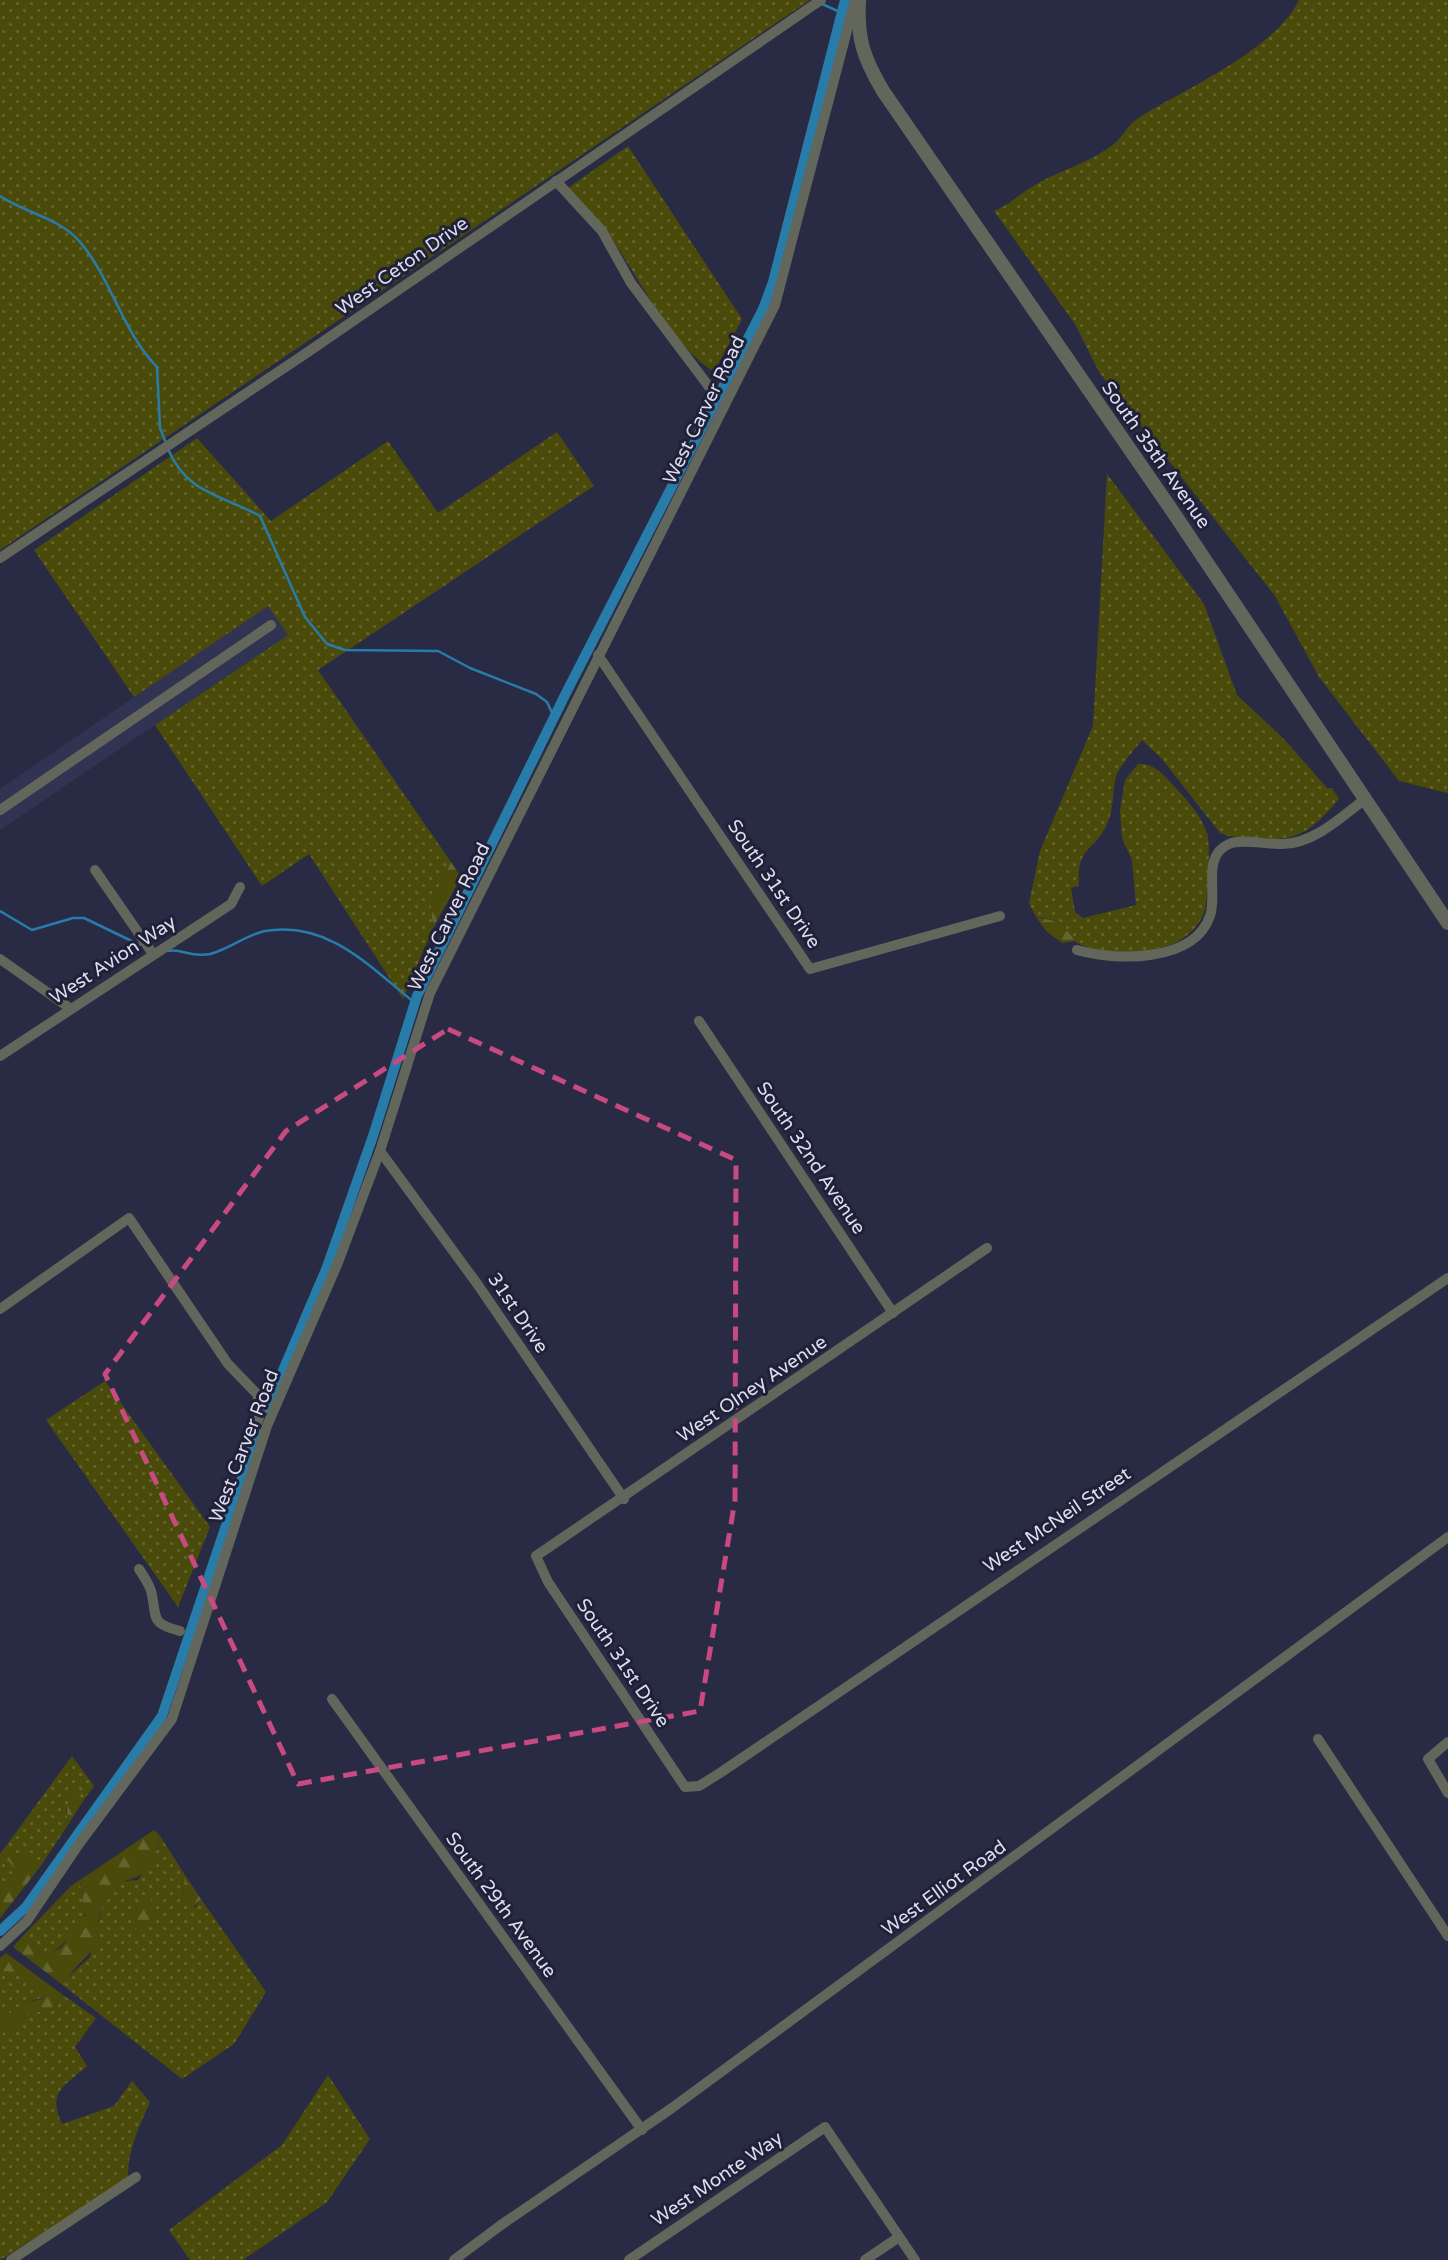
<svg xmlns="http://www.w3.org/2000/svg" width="1448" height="2260" font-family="'Varela Round',sans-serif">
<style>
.built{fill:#313352}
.grass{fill:url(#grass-dots)}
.forest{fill:url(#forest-firs)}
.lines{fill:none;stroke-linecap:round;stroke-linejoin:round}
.stream{stroke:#287caa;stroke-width:2.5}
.canal{stroke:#287caa;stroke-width:10}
.minor{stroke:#63665a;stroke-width:10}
.tertiary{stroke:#63665a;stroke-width:14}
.marked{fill:none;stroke:#c84a80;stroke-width:5;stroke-dasharray:14 9;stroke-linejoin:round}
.labels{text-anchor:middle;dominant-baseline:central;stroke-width:6;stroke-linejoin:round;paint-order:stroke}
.street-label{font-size:19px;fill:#dcdeee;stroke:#202139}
</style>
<defs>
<pattern id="grass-dots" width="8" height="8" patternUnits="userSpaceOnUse" patternTransform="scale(1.75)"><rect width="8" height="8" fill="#4a4b0a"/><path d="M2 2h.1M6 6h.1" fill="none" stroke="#64642e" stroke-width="1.8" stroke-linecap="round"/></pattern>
<pattern id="forest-firs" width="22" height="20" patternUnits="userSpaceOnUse" patternTransform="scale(1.75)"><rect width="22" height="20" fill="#4a4b0a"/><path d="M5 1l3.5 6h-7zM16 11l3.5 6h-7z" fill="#64642e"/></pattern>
</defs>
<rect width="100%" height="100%" fill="#292b44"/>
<path class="built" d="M268 605 288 635 0 830V789Z"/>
<g class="grass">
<path d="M0 0H810L0 550Z"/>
<path d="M1299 0H1448V793L1399 781 1319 677 1275 596 1099 372 1075 324 994 211C1013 203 1015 197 1030 188 1056 171 1092 163 1115 143 1123 136 1128 125 1137 119 1184 89 1274 51 1299 0Z"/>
<path d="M628 146 742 319 714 372C669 343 636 271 604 228 593 214 579 201 568 188Z"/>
<path d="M557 432 594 486 318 670 451 862 431 904 433 928 403 999 309 854 262 886 155 725 288 635 268 606 134 697 34 550 197 438 271 521 388 441 438 513Z"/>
<path d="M1107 474 1204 604 1237 695 1284 739 1327 788H1332L1339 799C1299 847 1285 840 1228 836L1220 833 1162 759 1142 740C1134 751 1117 767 1115 781 1112 796 1114 809 1107 824 1094 853 1076 845 1079 886L1071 888 1075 912 1083 918 1136 905 1132 860 1122 838 1120 811 1125 780 1138 764C1154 763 1163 774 1173 785 1187 800 1200 813 1207 833 1211 843 1208 902 1204 913 1199 926 1187 937 1175 943 1149 955 1098 958 1075 941 1057 927 1063 920 1036 917L1029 903 1040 851 1093 726Z"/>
<path d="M105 1381 210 1527 178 1607 46 1420Z"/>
<path d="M72 1756 94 1786 85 1798 78 1789 66 1810 68 1825 40 1867 25 1855 3 1850Z"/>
<path d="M160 1836 185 1875 183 1896 195 1908 201 1899 266 1992 234 2044 182 2079 64 1986 66 1979 90 1957 104 1899 118 1882 138 1880 158 1848Z"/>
<path d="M0 1853 14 1867V1874L0 1891Z"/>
<path d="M80 1880C80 1891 86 1907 84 1918 82 1926 55 1954 46 1955L21 1938 72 1885Z"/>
<path d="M13 1969 33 1979 44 1992 43 1998 25 2002 0 2021V1972Z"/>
<path d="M63 1995 96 2018 75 2047 87 2066C64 2087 47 2091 62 2124L114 2106 132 2081 150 2102C139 2127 127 2151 128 2179L0 2260V2035L32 2013 51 2009Z"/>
<path d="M328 2075 370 2139 327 2202 243 2260H190L169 2230 282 2145Z"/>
</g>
<g class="forest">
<path d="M451 862 461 877 433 928 431 904Z"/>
<path d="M1036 917 1059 922 1076 941 1062 943 1046 931Z"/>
<path d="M79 1789 85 1798 68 1825C66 1811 66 1797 79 1789Z"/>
<path d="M154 1830 160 1836C154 1865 147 1878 118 1882 102 1902 95 1917 99 1941 90 1956 67 1972 64 1986L13 1947 21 1938 46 1955 61 1948 85 1916 80 1880Z"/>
<path d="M3 1850 26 1855 40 1867 0 1918V1891L14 1873V1867L0 1853Z"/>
<path d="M185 1875 201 1899 191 1910 183 1897Z"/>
<path d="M149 1893C153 1909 158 1921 142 1932L137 1931 131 1921 137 1904Z"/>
<path d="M6 1953 63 1995 51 2009 32 2013 0 2035V2021L25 2002 43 1999 44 1993C32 1977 20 1968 0 1972V1958Z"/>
</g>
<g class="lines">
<g class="stream">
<path d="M820 3 842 13"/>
<path d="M0 196C25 213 60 218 80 242 112 280 122 331 157 367L160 428 166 443"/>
<path d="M168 449C187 494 222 495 260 516L305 617 327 644 345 650 438 651 470 668 536 694 547 702 554 717"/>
<path d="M0 911 32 930 73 918H84L140 945"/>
<path d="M168 951C182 948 190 958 210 954 229 949 246 935 265 931 328 920 370 967 415 1003"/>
</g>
<g class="canal">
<path d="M267 1408 327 1267 373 1136 417 996 566 693 763 309 773 282 845 0"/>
<path d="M0 1931 26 1907 162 1716 257 1433"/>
</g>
<g class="minor">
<path d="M556 181 602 231 631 283 713 392"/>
<path d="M0 558 302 356 821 0"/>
<path d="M598 655 810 969 1000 916"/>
<path d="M0 810 271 625"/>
<path d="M95 870 153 954"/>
<path d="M1077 950C1115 961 1194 963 1210 916 1218 893 1201 856 1229 844 1242 838 1267 845 1282 844 1313 844 1342 817 1365 799"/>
<path d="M0 959 71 1009"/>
<path d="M699 1021 893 1313"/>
<path d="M0 1056 231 904 240 887"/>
<path d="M380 1151 478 1285 624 1499"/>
<path d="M987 1248 536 1556 548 1582 685 1787 699 1786 720 1773 1448 1278"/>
<path d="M0 1309 129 1218 228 1364 257 1394 261 1409 258 1421"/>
<path d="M139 1569C144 1577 151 1586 152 1595 157 1620 151 1623 180 1631"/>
<path d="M332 1699 642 2130"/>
<path d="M1318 1739 1448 1936"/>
<path d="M1448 1742 1428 1759 1448 1793"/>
<path d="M0 1946 27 1921 79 1844 172 1719 267 1426 337 1265 380 1151 430 993 775 305 855 0"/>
<path d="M11 2260 136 2177"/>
<path d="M454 2260 501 2225 672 2108 1448 1537"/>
<path d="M629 2260 825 2127 915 2260"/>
<path d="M865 2260 899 2237"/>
</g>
<path class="tertiary" d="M859 0C857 39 863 57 883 91L1173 512 1448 923"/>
</g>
<path class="marked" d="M448 1029 736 1160 735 1500 700 1711 298 1784 105 1374 286 1131Z"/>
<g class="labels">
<g class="street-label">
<text transform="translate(402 266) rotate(-35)">West Ceton Drive</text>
<text transform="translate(704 410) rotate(-64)">West Carver Road</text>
<text transform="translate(1156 455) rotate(55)">South 35th Avenue</text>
<text transform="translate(774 884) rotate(56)">South 31st Drive</text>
<text transform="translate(449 917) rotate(-64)">West Carver Road</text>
<text transform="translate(113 960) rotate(-33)">West Avion Way</text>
<text transform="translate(811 1158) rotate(56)">South 32nd Avenue</text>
<text transform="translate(518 1313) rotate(56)">31st Drive</text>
<text transform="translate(752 1389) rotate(-34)">West Olney Avenue</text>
<text transform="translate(244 1446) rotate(-69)">West Carver Road</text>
<text transform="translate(1057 1520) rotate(-34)">West McNeil Street</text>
<text transform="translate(623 1663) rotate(56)">South 31st Drive</text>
<text transform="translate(944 1888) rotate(-36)">West Elliot Road</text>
<text transform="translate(501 1905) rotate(54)">South 29th Avenue</text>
<text transform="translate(717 2179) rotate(-34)">West Monte Way</text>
</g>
</g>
</svg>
